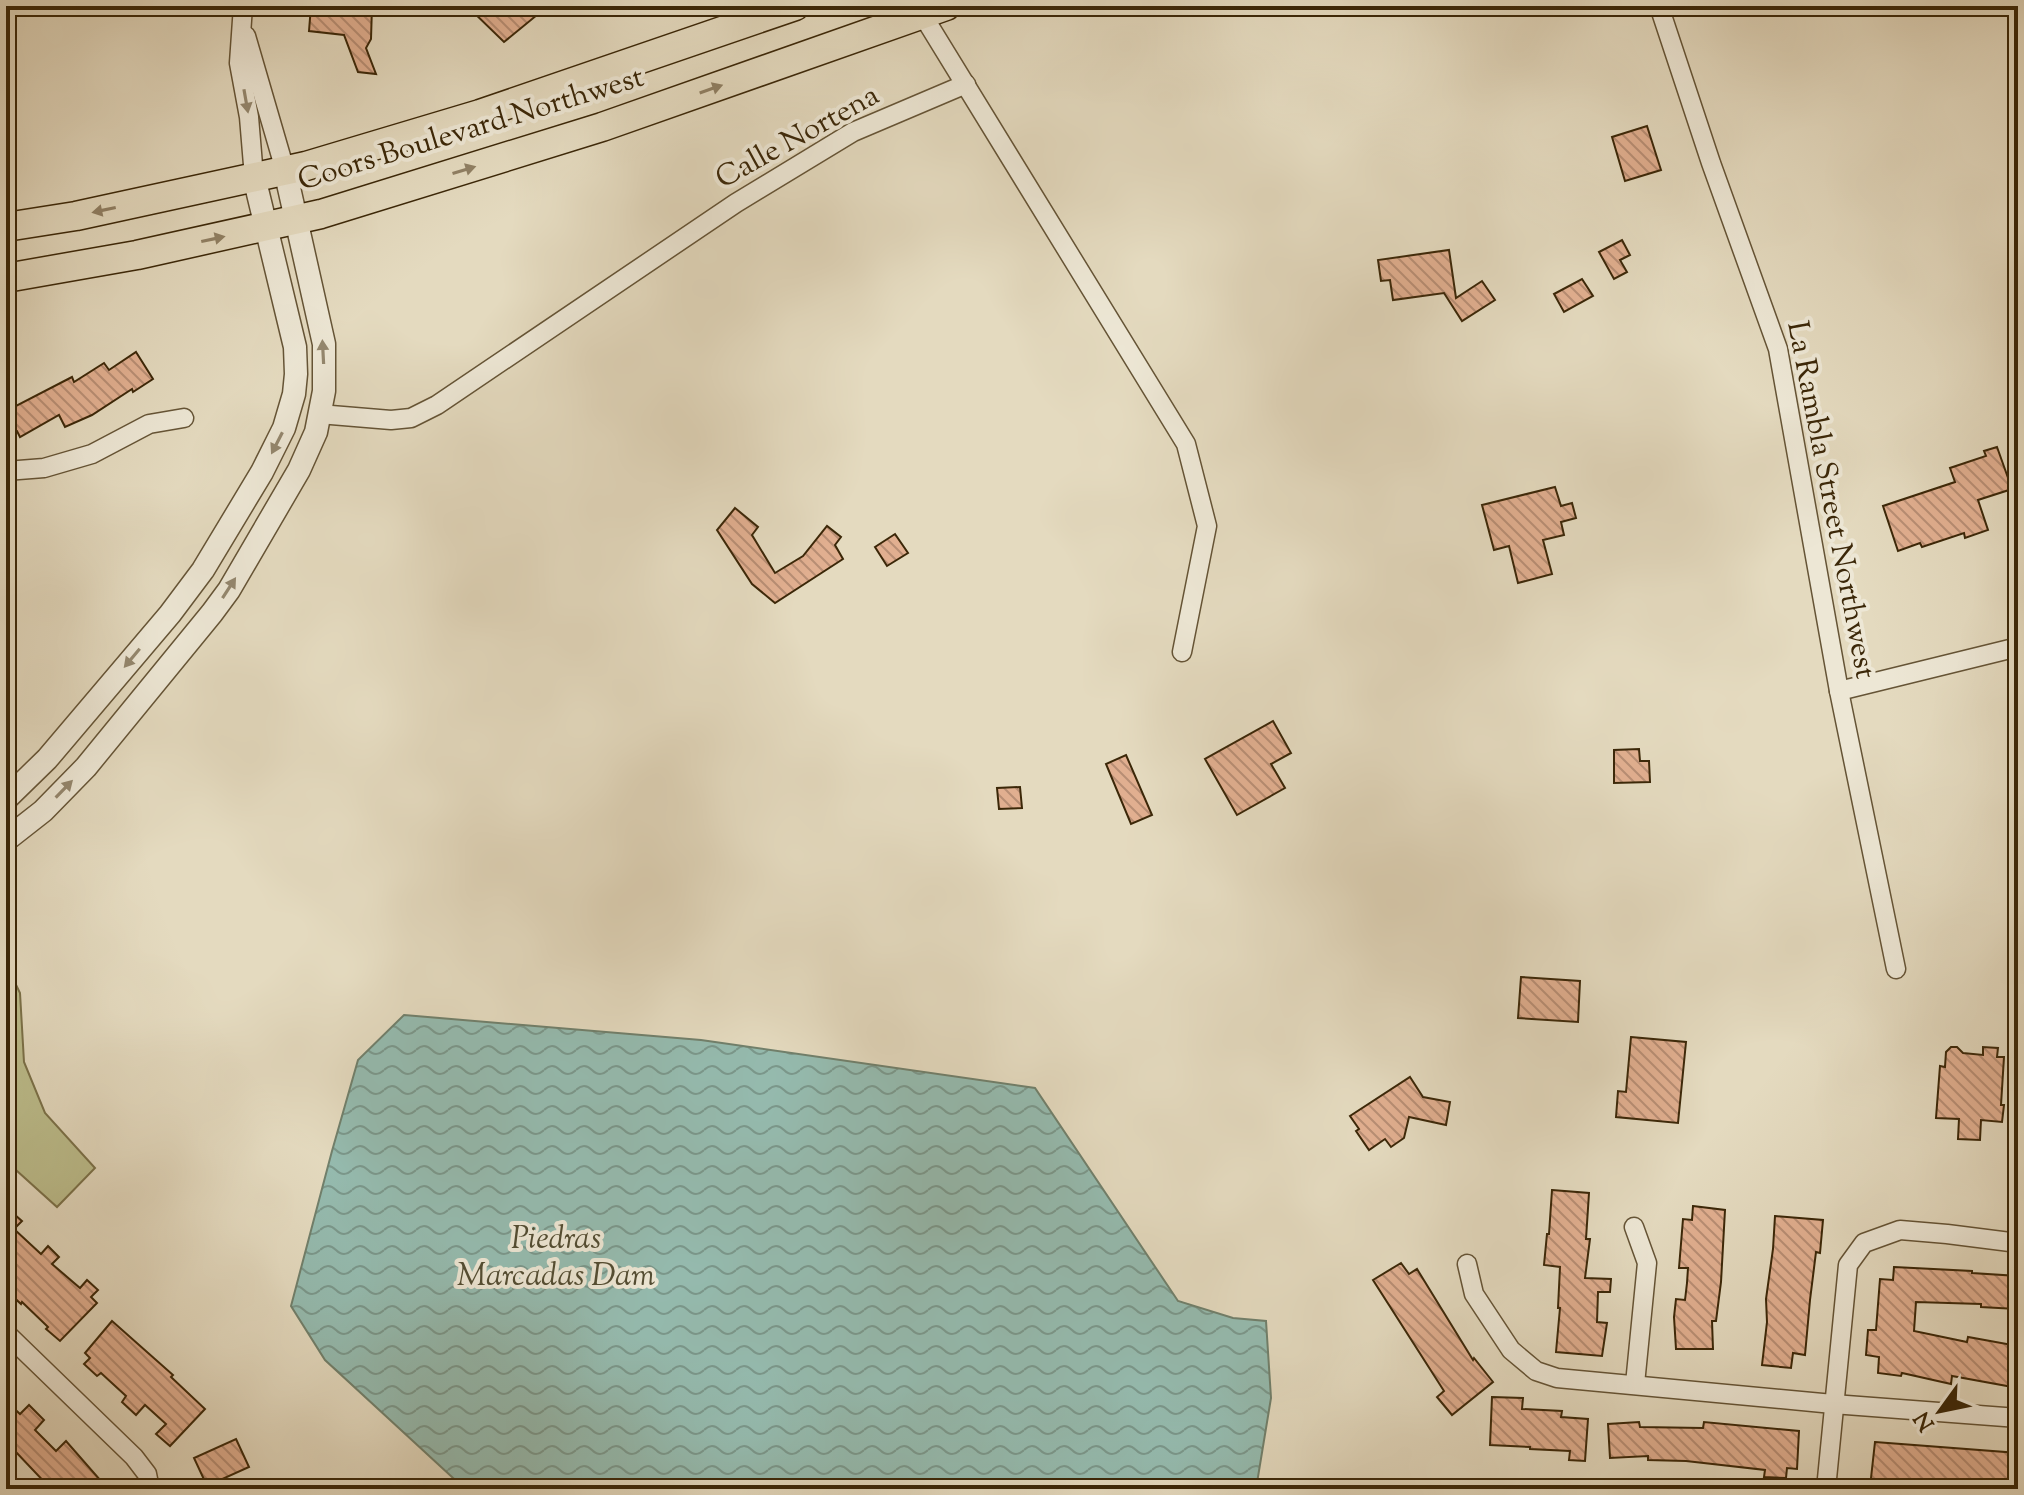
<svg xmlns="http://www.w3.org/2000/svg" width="2024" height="1495" font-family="'Sorts Mill Goudy',serif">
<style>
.green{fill:#bcbd8c;stroke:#7c724a;stroke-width:2}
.water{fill:url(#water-waves);stroke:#71806c;stroke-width:2}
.building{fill:url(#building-back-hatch);stroke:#3b2708;stroke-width:2}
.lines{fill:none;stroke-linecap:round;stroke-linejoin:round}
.minor-casing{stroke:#655436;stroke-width:21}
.tertiary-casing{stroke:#655436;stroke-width:25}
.primary-casing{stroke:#3b2708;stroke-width:31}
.minor{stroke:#ede7d5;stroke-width:18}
.tertiary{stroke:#ede7d5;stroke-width:22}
.primary{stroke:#e4dabf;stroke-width:28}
.oneway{fill:#908064}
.oneway2{fill:#94876e}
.labels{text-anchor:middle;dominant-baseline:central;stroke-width:8;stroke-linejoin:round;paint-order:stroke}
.street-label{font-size:30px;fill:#3b2708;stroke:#ede7d5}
.water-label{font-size:32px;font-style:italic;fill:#524c32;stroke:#ede7d5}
</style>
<defs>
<pattern id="water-waves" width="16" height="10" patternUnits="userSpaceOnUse" patternTransform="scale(2)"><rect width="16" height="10" fill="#95bbaf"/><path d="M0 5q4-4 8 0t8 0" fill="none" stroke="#7b988c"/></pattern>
<pattern id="building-back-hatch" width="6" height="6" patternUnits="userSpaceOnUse" patternTransform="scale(2)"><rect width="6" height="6" fill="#e1af90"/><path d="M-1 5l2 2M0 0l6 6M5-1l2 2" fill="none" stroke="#b88e74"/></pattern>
</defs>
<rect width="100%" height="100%" fill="#e4dabf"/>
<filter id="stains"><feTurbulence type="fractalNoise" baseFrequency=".0025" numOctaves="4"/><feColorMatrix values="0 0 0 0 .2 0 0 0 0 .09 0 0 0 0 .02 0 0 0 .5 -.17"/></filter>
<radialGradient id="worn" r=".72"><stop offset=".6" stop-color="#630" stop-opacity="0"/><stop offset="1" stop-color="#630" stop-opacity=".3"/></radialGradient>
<path class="green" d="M6 964 20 993 24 1062 45 1113 95 1168 57 1207 6 1161Z"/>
<path class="water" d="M404 1015 701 1040 1035 1088 1178 1301 1233 1318 1266 1321 1271 1398 1256 1489H465L325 1360 291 1306 332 1151 358 1060Z"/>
<g class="building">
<path d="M311 6H372L371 39 366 48 376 74 358 72 344 35 309 31Z"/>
<path d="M467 6H528L537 15 504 42Z"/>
<path d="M1647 126 1661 170 1625 181 1612 137Z"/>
<path d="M1622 240 1630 255 1620 260 1627 272 1614 279 1599 252Z"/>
<path d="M1449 250 1456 298 1482 281 1495 300 1462 321 1444 293 1393 300 1390 280 1381 281 1378 260Z"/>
<path d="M1582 279 1593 296 1564 312 1554 294Z"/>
<path d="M136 352 153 379 133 392 132 389 92 415 65 427 59 415 20 437 17 431 6 433V411L72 377 74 382 104 363 109 370Z"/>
<path d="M1997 447 2012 489 1978 500 1988 530 1965 538 1964 533 1922 547 1920 543 1898 551 1883 506 1955 482 1950 468 1986 456 1984 451Z"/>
<path d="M1555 487 1561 506 1572 503 1576 518 1561 522 1564 535 1543 540 1552 574 1518 583 1509 546 1494 550 1482 505Z"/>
<path d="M735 508 758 527 752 535 775 573 803 556 827 526 841 537 835 545 843 559 775 603 752 584 717 530Z"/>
<path d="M895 534 908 553 887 566 875 547Z"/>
<path d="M1273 721 1291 753 1271 764 1285 788 1237 815 1205 759Z"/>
<path d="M1639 749 1640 761H1649L1650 782 1614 783V750Z"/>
<path d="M1126 755 1152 815 1131 824 1106 764Z"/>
<path d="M1020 787 1022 808 999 809 997 788Z"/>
<path d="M1521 977 1580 981 1578 1022 1518 1018Z"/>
<path d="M1631 1037 1686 1042 1678 1123 1616 1117 1618 1091 1626 1092Z"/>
<path d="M1951 1047H1957L1963 1053 1983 1055V1047L1998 1048 1997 1057H2004L2001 1105H2004L2002 1122 1981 1120 1980 1140 1958 1139 1959 1119 1936 1118 1940 1066 1945 1067 1946 1052Z"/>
<path d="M1410 1077 1423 1097 1450 1102 1446 1125 1409 1117 1404 1138 1391 1147 1385 1139 1369 1150 1356 1131 1359 1129 1350 1116Z"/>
<path d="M1552 1190 1589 1193 1586 1239H1590L1585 1278 1611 1279 1610 1292H1598L1597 1322 1607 1323 1602 1356 1556 1352 1560 1308H1558L1560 1267 1544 1265 1547 1234H1549Z"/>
<path d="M1693 1206 1725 1210 1721 1282 1716 1321H1712L1713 1349H1676L1674 1317 1676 1299 1685 1300 1687 1283 1688 1268H1679L1683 1219 1692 1220Z"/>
<path d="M6 1207 22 1221 14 1229 41 1254 48 1246 59 1257 52 1264 80 1288 87 1280 98 1290 91 1297 97 1303 60 1341 46 1329 48 1327 22 1302 21 1304 6 1290Z"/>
<path d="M1775 1216 1823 1220 1820 1253 1816 1252 1810 1300 1805 1355 1793 1353 1791 1368 1762 1365 1767 1322 1766 1299 1773 1249Z"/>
<path d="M1401 1263 1409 1274 1417 1269 1473 1360 1474 1358 1493 1382 1452 1415 1437 1397 1444 1391 1373 1280Z"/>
<path d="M1894 1267 1972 1271V1273L2018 1276 2016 1309 1981 1307V1304L1916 1302 1914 1331 1967 1342 1968 1337 2018 1346V1388L1952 1376 1951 1384 1902 1373 1901 1376 1878 1373 1879 1357 1866 1355 1868 1330H1876L1880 1279 1893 1280Z"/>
<path d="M112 1321 173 1375 171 1377 205 1409 170 1446 156 1434 166 1424 145 1405 136 1415 122 1402 126 1396 101 1373 97 1376 84 1364 90 1358 85 1353Z"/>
<path d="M1492 1397 1523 1398 1522 1409 1562 1411 1561 1417 1588 1419 1585 1461 1569 1460 1570 1451 1530 1449V1447L1490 1445Z"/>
<path d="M6 1401 20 1414 29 1405 44 1420 35 1430 56 1451 66 1441 108 1489H51L15 1451 6 1461Z"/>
<path d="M1639 1422 1640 1427 1703 1428 1704 1422 1799 1431 1797 1469 1787 1468 1786 1478 1764 1477 1765 1470 1686 1461 1648 1460V1456L1610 1458 1608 1424Z"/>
<path d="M236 1439 249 1467 207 1486 194 1458Z"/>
<path d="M1875 1442 2018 1453V1489H1892L1870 1487Z"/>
</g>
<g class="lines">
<defs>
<g id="minor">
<path d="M243 6 239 63 249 117 254 177"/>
<path d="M1659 6 1711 163 1778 349 1839 691 1896 969"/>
<path d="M922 14 1186 444 1207 526 1182 652"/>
<path d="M246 36 285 170"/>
<path d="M319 414 391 420 411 418 437 405 736 203 853 132 966 84"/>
<path d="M6 471 44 468 92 454 149 424 184 418"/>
<path d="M1839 691 2018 647"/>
<path d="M1634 1227 1647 1263 1635 1384"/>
<path d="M1467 1264 1474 1294 1511 1350 1536 1371 1557 1378 1833 1404 2018 1418"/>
<path d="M6 1333 134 1457 147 1474 150 1489"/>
<path d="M1826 1489 1848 1265 1864 1243 1900 1230 1947 1234 2018 1243"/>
</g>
<g id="tertiary">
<path d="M6 799 47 759 170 614 203 570 262 472 284 428 294 394 296 374 295 347 254 177"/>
<path d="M6 840 43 811 86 767 212 613 229 590 299 470 316 432 324 391V344L285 170"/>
</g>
<g id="primary">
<path d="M6 227 76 216 306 166 480 114 795 6"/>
<path d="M6 278 137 255 321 214 602 127 946 6"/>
</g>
</defs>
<use href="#minor" class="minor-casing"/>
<use href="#tertiary" class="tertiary-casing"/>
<use href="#primary" class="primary-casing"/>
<use href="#minor" class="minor"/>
<use href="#tertiary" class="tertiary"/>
<use href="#primary" class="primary"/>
</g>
<defs><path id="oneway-solid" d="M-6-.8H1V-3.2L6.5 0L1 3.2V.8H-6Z" transform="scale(2)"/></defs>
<g class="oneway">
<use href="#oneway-solid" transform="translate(711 89) rotate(-19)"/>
<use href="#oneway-solid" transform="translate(464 170) rotate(-17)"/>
<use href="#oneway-solid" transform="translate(104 210) rotate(168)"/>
<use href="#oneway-solid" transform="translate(213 239) rotate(-12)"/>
</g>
<g class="oneway2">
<use href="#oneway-solid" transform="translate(246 101) rotate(80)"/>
<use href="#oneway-solid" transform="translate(323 352) rotate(-93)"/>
<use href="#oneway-solid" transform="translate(277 443) rotate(117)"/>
<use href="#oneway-solid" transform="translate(229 588) rotate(-57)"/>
<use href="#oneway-solid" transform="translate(132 658) rotate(130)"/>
<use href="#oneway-solid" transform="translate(64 789) rotate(-46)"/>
</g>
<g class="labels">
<g class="street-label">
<text transform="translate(471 130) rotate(-17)">Coors Boulevard Northwest</text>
<text transform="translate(798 138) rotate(-29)">Calle Nortena</text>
<text transform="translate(1830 500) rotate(79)">La Rambla Street Northwest</text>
</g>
<g class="water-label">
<text x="556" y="1240">Piedras<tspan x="556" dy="37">Marcadas Dam</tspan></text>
</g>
</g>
<rect width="2024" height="1495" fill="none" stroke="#e4dabf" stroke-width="32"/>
<rect x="8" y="8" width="2008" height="1479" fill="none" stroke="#3b2708" stroke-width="4"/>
<rect x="16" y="16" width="1992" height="1463" fill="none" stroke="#3b2708" stroke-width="2"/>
<g transform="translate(1940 1411) rotate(237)" stroke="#ede7d5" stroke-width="6" paint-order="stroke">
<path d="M0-6L14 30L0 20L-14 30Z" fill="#3b2708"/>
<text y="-12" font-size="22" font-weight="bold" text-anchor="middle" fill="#3b2708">N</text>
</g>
<rect width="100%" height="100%" filter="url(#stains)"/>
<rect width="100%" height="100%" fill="url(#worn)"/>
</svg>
